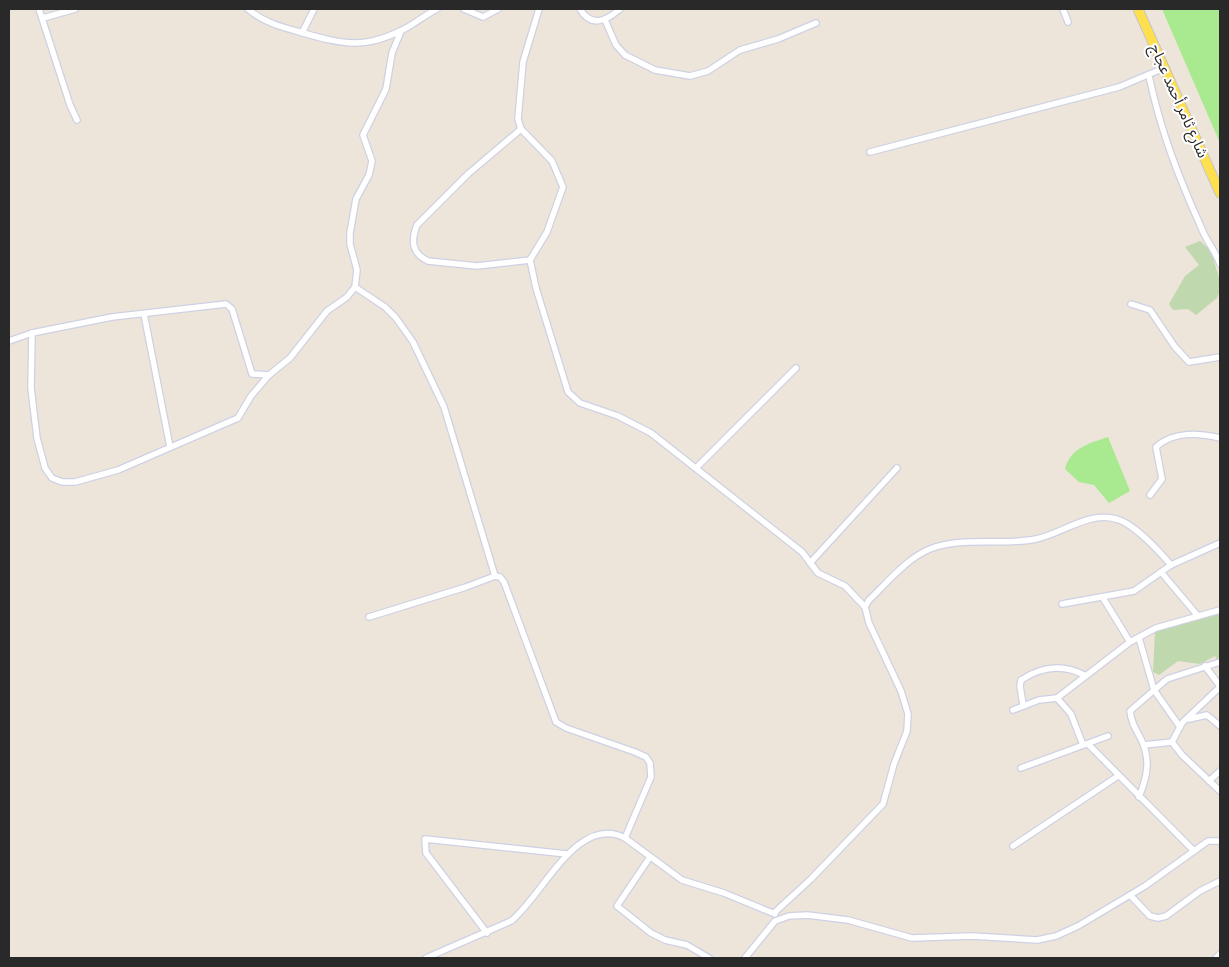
<svg xmlns="http://www.w3.org/2000/svg" width="1229" height="967" font-family="'Fira Sans Condensed','Noto Sans Arabic',sans-serif">
<style>
.green{fill:#a9e990}
.cemetery{fill:#c0d8ae}
.lines{fill:none;stroke-linecap:round;stroke-linejoin:round}
.street-casing{stroke:#ced1e4;stroke-width:8}
.primary-casing{stroke:#c7c7c7;stroke-width:11}
.street{stroke:#fff;stroke-width:5.5}
.primary{stroke:#fedf4d;stroke-width:9}
.labels{text-anchor:middle;dominant-baseline:central;stroke-width:4;stroke-linejoin:round;paint-order:stroke}
.street-label{font-size:15px;fill:#292929;stroke:#fff}
</style>
<rect width="100%" height="100%" fill="#ede5d9"/>
<g class="green">
<path d="M1162 9H1220V143Z"/>
<path d="M1108 437 1130 491 1109 503 1094 485 1079 482 1065 469C1070 448 1090 443 1108 437Z"/>
</g>
<g class="cemetery">
<path d="M1200 241 1211 251 1220 281V291L1217 298 1196 315 1188 309 1173 310 1169 304 1185 276 1199 265 1185 247Z"/>
<path d="M1220 613V660H1217L1215 656 1200 664 1178 661 1159 675 1153 672 1155 632 1170 625Z"/>
</g>
<g class="lines">
<defs>
<g id="street">
<path d="M39 9 70 105 77 120"/>
<path d="M248 9C263 22 281 27 300 32 344 45 366 50 408 27 418 21 427 14 437 9"/>
<path d="M464 9 483 17 498 9"/>
<path d="M539 9 523 62 518 119 521 129 552 161 563 187 547 232 530 260 536 288 568 392 580 403 618 416 651 433 802 552 818 573 845 586 865 607"/>
<path d="M580 9C591 28 606 21 620 9"/>
<path d="M1063 9 1068 22"/>
<path d="M43 18 75 9"/>
<path d="M605 20 616 45 625 55 655 70 690 76 708 71 740 50 778 39 816 23"/>
<path d="M302 33 314 9"/>
<path d="M1149 76C1161 132 1178 176 1201 227 1206 241 1215 250 1220 264"/>
<path d="M521 129 468 174 417 225C411 240 411 253 428 261L477 266 530 260"/>
<path d="M870 152 1119 87 1164 68"/>
<path d="M355 287 385 307 396 318 413 342 444 407 495 576"/>
<path d="M1131 304 1150 310 1175 347 1189 362 1220 357"/>
<path d="M144 314 170 447"/>
<path d="M32 333 31 388 37 438 45 468 52 478 62 482H75L118 470 238 418 251 396 269 375 290 358 327 311 347 297 355 287 357 270 350 244V233L356 199 369 175 372 161 363 135 386 89 392 53 401 31"/>
<path d="M9 341 32 333 112 317 226 304 232 309 252 374 269 375"/>
<path d="M696 468 796 368"/>
<path d="M1150 495 1162 479 1156 447C1173 431 1200 433 1220 438"/>
<path d="M810 563 897 468"/>
<path d="M1161 572 1198 616"/>
<path d="M1103 598 1130 642"/>
<path d="M1062 604 1134 591 1171 565"/>
<path d="M369 617 466 587 495 576 500 577 504 582 556 722 566 728 635 752 646 757 650 763 651 777 625 838"/>
<path d="M1139 638 1154 690 1180 727"/>
<path d="M1205 666 1220 686"/>
<path d="M1023 705 1020 686 1021 680C1041 667 1063 664 1084 675"/>
<path d="M1013 710 1039 700 1057 698"/>
<path d="M1189 719 1207 715 1220 726"/>
<path d="M1172 742 1182 723 1220 687"/>
<path d="M1088 744 1194 851"/>
<path d="M1083 745 1071 714 1057 698 1130 642 1156 628 1220 610"/>
<path d="M1144 745 1172 742 1182 755 1220 791"/>
<path d="M1021 768 1108 736"/>
<path d="M1209 781 1220 771"/>
<path d="M1139 797C1148 775 1151 758 1140 737 1135 728 1131 721 1130 711L1167 679 1220 662"/>
<path d="M1013 846 1118 776"/>
<path d="M650 857 617 906 651 933 665 940 687 945 709 958"/>
<path d="M1130 895 1150 916 1158 918 1166 916 1200 891 1220 881"/>
<path d="M774 913 811 879 883 804 894 764 907 731 908 714 901 691 869 623 865 607 869 600C887 583 907 558 930 549 963 536 1002 546 1036 539 1062 534 1088 511 1116 519 1133 523 1159 551 1171 565L1220 543"/>
<path d="M487 933 426 853 425 839 567 854"/>
<path d="M426 958 511 921C542 897 577 813 625 838L682 880 724 893 775 914"/>
<path d="M745 958 775 921 789 916 807 915 848 920 912 938 972 936 1037 940 1056 936 1078 926 1145 886 1208 841H1220"/>
<path d="M1216 958 1220 954"/>
</g>
<path id="primary" d="M1138 9 1220 193"/>
</defs>
<use href="#street" class="street-casing"/>
<use href="#primary" class="primary-casing"/>
<use href="#street" class="street"/>
<use href="#primary" class="primary"/>
</g>
<g class="labels">
<g class="street-label">
<text transform="translate(1179 101) rotate(66)">شارع ثامر أحمد عجاج</text>
</g>
</g>
<rect width="1229" height="967" fill="none" stroke="#292929" stroke-width="20"/>
</svg>
